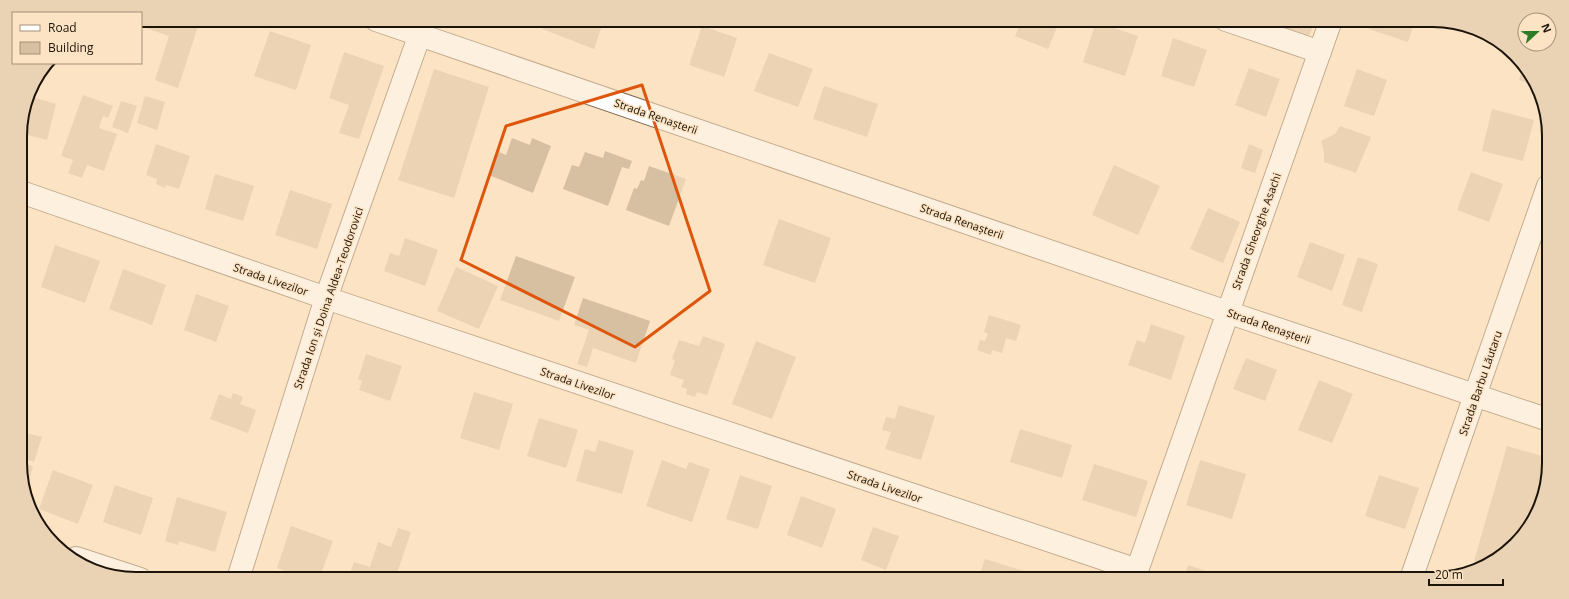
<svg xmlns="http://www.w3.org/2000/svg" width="1569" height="599" font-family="'Open Sans',sans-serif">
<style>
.building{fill:#d7bfa1}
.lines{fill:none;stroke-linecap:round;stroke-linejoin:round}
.minor-casing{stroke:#7f6a4e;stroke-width:24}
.minor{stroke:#fff;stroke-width:22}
.marked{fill:none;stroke:#de560c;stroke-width:3;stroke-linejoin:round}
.labels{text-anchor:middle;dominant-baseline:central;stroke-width:3;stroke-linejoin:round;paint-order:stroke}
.street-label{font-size:11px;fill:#1d1409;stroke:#fce3c4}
.rim{fill:none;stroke:#1d1409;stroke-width:2}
</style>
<rect width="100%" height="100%" fill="#fce3c4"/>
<g class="building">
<path d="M146 20H200L178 88 155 80 169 36 143 27Z"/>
<path d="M545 20H604L594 49 542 29Z"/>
<path d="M1022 20H1060L1048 49 1015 36Z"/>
<path d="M1266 20H1316L1308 38Z"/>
<path d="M1372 20H1415L1408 42 1369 29Z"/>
<path d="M1096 22 1138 36 1125 76 1083 62Z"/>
<path d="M702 26 737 38 724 77 689 65Z"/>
<path d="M270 31 311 45 296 90 254 76Z"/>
<path d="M1173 38 1207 50 1194 87 1161 76Z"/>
<path d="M344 52 384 66 359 139 339 133 349 105 329 98Z"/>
<path d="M769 53 813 69 798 107 754 91Z"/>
<path d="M1523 65 1531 84 1519 80Z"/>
<path d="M1249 68 1280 79 1266 117 1235 105Z"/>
<path d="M434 69 489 87 454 198 398 180Z"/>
<path d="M1357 69 1387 80 1374 116 1344 106Z"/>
<path d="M824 86 878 104 867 137 813 119Z"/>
<path d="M83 95 113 106 108 118 103 116 99 128 117 134 104 171 87 165 82 178 68 173 73 160 61 156Z"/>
<path d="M29 96 56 104 47 140 20 133V128Z"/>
<path d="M145 96 165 102 157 130 137 123Z"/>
<path d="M121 101 137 106 128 133 112 127Z"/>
<path d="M1492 109 1534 120 1523 161 1482 151Z"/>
<path d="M1340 126 1371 137 1356 173 1324 162V152L1321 141 1335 134Z"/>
<path d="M512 138 530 145 532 138 551 146 533 193 489 175 499 152 506 155Z"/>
<path d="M156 144 190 156 179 189 166 185 165 188 156 184 157 179 146 175Z"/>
<path d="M1249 144 1263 150 1255 173 1241 168Z"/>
<path d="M605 151 632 161 629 169 622 167 608 206 563 189 572 165 579 167 585 152 603 158Z"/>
<path d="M1114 165 1160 186 1138 235 1092 215Z"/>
<path d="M649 166 686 179 669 226 626 210 634 188 637 189 641 180 644 181Z"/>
<path d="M1471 172 1503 184 1489 222 1457 210Z"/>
<path d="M215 174 254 186 243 221 205 209Z"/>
<path d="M290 190 332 204 317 249 275 235Z"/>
<path d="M1208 208 1240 222 1223 263 1190 249Z"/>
<path d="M779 219 831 238 815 283 763 265Z"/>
<path d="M405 238 438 250 425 286 384 271 390 253 399 256Z"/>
<path d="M1310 242 1345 255 1332 291 1297 277Z"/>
<path d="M21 243 25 244 21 256Z"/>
<path d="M55 245 100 261 85 303 41 287Z"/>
<path d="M516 256 575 277 559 321 500 300Z"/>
<path d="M1358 257 1378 264 1362 312 1342 305Z"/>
<path d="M456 267 498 286 479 329 437 311Z"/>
<path d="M123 269 166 285 152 325 109 309Z"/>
<path d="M196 294 229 306 216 342 184 330Z"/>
<path d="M583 298 650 321 636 363 593 348 587 367 577 364 589 330 574 325Z"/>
<path d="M989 315 1021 325 1016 341 1006 338 1002 353 992 350 991 355 977 350 980 340 985 341 988 334 984 332Z"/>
<path d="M1151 324 1185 336 1171 380 1128 365 1137 340 1145 343Z"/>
<path d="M703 336 725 344 707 395 697 392 695 397 686 394 687 389 681 387 684 380 670 375 675 360 672 359 679 340 699 346Z"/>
<path d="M756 341 796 357 772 419 732 404Z"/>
<path d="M366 354 402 366 390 401 359 390 362 381 358 379Z"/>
<path d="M1246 358 1277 370 1265 401 1233 389Z"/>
<path d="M1319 380 1353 394 1332 443 1298 430Z"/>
<path d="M474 392 513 404 499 450 460 438Z"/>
<path d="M233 393 243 397 240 404 256 410 248 433 210 419 219 394 231 399Z"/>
<path d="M899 405 935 416 921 460 885 449 891 432 882 430 886 417 895 419Z"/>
<path d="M539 418 578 430 566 468 527 456Z"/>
<path d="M1020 429 1072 445 1062 478 1010 462Z"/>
<path d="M22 432 42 437 34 462 22 458Z"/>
<path d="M599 440 634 451 622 494 576 481 585 449 595 452Z"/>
<path d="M1507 446 1549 458 1543 501 1503 555 1481 563 1474 561Z"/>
<path d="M662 460 686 469 689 462 710 469 692 522 646 506Z"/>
<path d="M1200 460 1246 474 1232 519 1186 505Z"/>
<path d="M22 463 33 466 26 493 22 485Z"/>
<path d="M1094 464 1148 481 1136 517 1082 500Z"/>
<path d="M53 470 93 485 78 524 39 509Z"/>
<path d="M740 475 772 486 758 529 726 519Z"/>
<path d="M1379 475 1419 488 1405 529 1365 516Z"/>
<path d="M115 485 153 498 141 535 103 522Z"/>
<path d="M801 496 836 509 822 548 787 535Z"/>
<path d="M177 497 227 512 215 552 179 541 178 545 165 541Z"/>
<path d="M291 526 333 541 319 579H300L301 577 277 568Z"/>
<path d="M873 527 899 536 886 570 861 560Z"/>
<path d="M398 528 411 532 395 579H348L354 562 370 567 378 542 391 547Z"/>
<path d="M985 559 1024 571 1021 579H978Z"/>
<path d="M1188 565 1224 577 1223 579H1176L1177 575 1184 577Z"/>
</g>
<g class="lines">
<defs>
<g id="minor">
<path d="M376 20 1227 312 1549 420"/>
<path d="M1226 20 1320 52"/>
<path d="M21 192 326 298 1137 570"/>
<path d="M76 558 140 579"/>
<path d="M238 579 326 298 425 20"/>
<path d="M1134 579 1331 20"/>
<path d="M1411 579 1548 186"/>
</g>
</defs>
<use href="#minor" class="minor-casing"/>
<use href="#minor" class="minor"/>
</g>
<path d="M0 0H1569V599H0ZM642 85 710 291 635 347 461 260 506 126Z" fill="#fce3c4" fill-opacity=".55" fill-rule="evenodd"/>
<path class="marked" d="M642 85 710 291 635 347 461 260 506 126Z"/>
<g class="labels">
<g class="street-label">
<text transform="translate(656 116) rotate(19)">Strada Renașterii</text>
<text transform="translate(962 221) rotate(19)">Strada Renașterii</text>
<text transform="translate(1256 231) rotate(-70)">Strada Gheorghe Asachi</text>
<text transform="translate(271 279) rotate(19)">Strada Livezilor</text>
<text transform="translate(328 298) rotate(-71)">Strada Ion și Doina Aldea-Teodorovici</text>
<text transform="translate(1269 326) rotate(19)">Strada Renașterii</text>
<text transform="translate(578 383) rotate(19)">Strada Livezilor</text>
<text transform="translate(1480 383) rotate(-71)">Strada Barbu Lăutaru</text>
<text transform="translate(885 486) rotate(19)">Strada Livezilor</text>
</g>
</g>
<path d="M0 0H1569V599H0ZM136 27H1433A109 109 0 0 1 1542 136V463A109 109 0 0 1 1433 572H136A109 109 0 0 1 27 463V136A109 109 0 0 1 136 27Z" fill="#ead2b5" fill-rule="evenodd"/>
<path class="rim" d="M136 27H1433A109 109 0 0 1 1542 136V463A109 109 0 0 1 1433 572H136A109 109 0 0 1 27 463V136A109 109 0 0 1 136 27Z"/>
<rect x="12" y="12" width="130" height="52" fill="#fce3c4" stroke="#a39079"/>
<rect x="20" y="25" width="20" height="6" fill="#ffffff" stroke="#a39079"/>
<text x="48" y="32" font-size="12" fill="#1d1409">Road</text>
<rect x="20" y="42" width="20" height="12" fill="#d7bfa1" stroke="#a39079"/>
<text x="48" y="52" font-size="12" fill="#1d1409">Building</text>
<g transform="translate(1537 32) rotate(68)"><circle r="19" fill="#fce3c4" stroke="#a39079"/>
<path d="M0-3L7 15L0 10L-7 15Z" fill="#2d7c25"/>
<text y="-6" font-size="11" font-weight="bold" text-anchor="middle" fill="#1d1409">N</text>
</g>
<path d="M1429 579v6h74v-6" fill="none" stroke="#1d1409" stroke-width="2"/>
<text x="1435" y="579" font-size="12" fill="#1d1409" stroke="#fce3c4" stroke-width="3" paint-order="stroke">20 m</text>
</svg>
